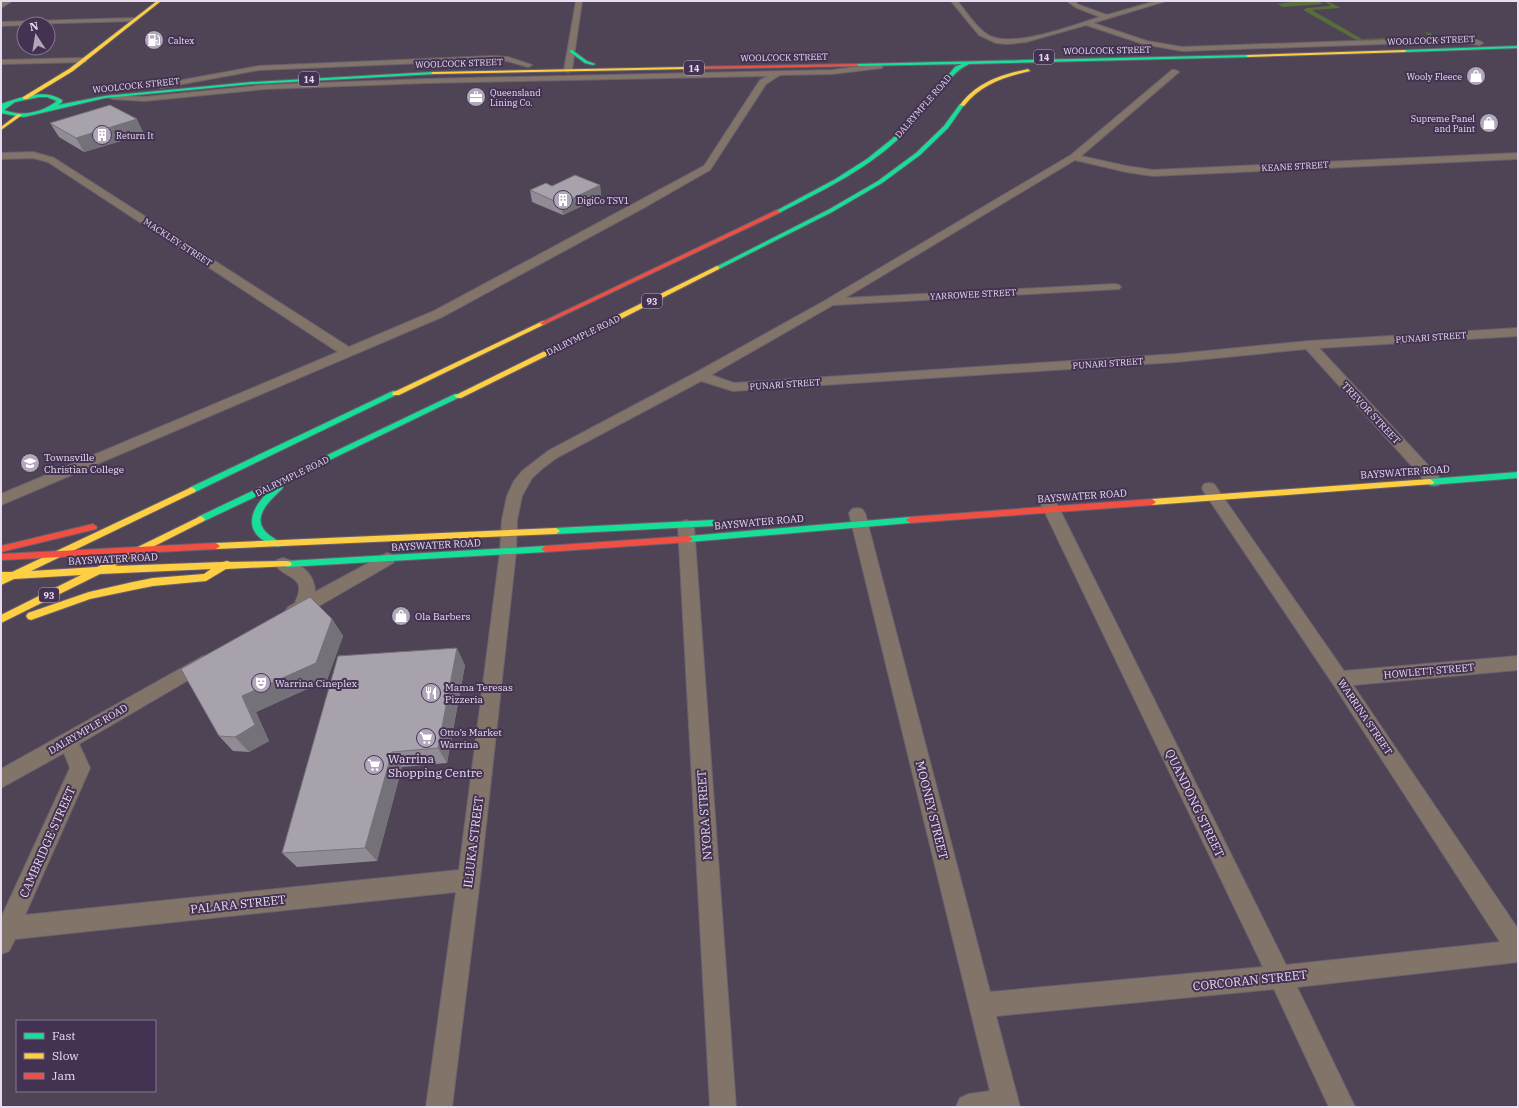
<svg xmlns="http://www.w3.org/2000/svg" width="1519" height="1108" font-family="'IBM Plex Serif',serif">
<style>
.green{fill:#566e3b}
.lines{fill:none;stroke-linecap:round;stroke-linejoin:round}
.street-casing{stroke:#69616f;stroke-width:2}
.fast-casing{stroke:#69616f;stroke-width:2}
.slow-casing{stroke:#69616f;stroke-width:2}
.jam-casing{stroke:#69616f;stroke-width:2}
.street{fill:#827469;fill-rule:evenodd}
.fast{fill:#16e098;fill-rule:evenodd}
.slow{fill:#ffcf43;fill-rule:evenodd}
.jam{fill:#f24e42;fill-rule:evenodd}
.wall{fill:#908b94}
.shaded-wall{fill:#757178}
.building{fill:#a7a2ac;stroke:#757178}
.labels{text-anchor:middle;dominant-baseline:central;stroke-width:4;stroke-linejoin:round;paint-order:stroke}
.far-poi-label{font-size:9px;fill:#e7dcf0;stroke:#443252;text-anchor:start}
.far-street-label{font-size:9px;fill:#e7dcf0;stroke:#443252}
.shield{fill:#443252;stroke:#b6a9c1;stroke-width:1}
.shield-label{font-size:9px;font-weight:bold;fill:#e7dcf0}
.street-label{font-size:10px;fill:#e7dcf0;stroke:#443252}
.poi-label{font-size:10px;fill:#e7dcf0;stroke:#443252;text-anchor:start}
.near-poi-label{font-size:12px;fill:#e7dcf0;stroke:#443252;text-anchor:start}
.near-street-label{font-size:12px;fill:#e7dcf0;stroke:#443252}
</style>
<rect width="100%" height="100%" fill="#4e4455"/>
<g class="green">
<path d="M1289 1H1317L1323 4 1283 7 1277 4 1291 2Z"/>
<path d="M1324 1H1327L1341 8 1312 10 1362 39 1430 36 1424 32 1431 33 1433 37 1356 40 1303 10 1307 8 1330 6V5Z"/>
</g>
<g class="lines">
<defs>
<g id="street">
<path d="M5 1H12L1 8V3Z"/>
<path d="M576 1H582L572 70 568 72 564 70Z"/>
<path d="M951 1H957C967 12 975 27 988 35 1013 49 1074 25 1100 17L1075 7 1067 1H1074L1079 5 1107 15 1156 1H1166L1093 23 1147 41 1182 47 1440 38C1451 38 1474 36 1483 43L1479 45 1460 42H1440L1182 51 1143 44 1086 25 1026 42 1008 44 996 43 979 35Z"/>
<path d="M134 18 137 20 136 21 24 24V25L1 26V22Z"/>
<path d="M493 56 508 57 532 65 528 67 507 61 493 60 259 70 161 88 157 86 161 84 259 66Z"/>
<path d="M83 58H86V62L1 64V60Z"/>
<path d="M879 64 883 66 882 68 832 74 780 75 766 84 710 170 647 206 442 317 1 505V494L338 352 48 162 33 158 1 159V153L33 152 54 158 349 347 434 311 704 166 760 80 769 76 425 83 265 89 144 101 113 99 109 97 110 95 144 97 265 85 425 79 832 70Z"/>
<path d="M1172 70H1175L1179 72 1081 156 1126 166 1153 170 1518 153V159L1153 176 1126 172 1075 160 845 298 1115 284 1119 285 1121 287 1119 289 833 305 711 375 734 383 1176 354 1309 341 1518 328V336L1319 348 1439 477 1441 481 1439 485 1434 486 1429 485 1306 349 1176 362 733 391 701 381 558 457 543 468 532 478 522 496 517 520 516 552 480 880 452 1107H426L456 892 15 939 9 951 1 954V918L70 768 64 753 1 788V769L203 656 209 658 212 663 209 668 79 744 90 768 25 915 459 870 500 552 502 520 507 496 514 481 522 471 548 451 695 373 826 300 1071 155Z"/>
<path d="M1209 483 1214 484 1344 671 1518 656V670L1353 685 1518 929V962L1297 987 1355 1107H1329L1274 989 996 1016 1020 1107H956L960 1098 969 1094 990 1091 849 513 852 509 857 508 862 509 865 513 990 992 1263 967 1039 500 1042 496 1047 495 1052 496 1055 500 1286 965 1500 942 1333 684 1204 492 1202 488 1204 484Z"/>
<path d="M686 520 691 522 694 526 736 1107H710L678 526 681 522Z"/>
<path d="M387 553 393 555 395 559 393 563 300 617 294 619 288 617 285 612 288 607 295 603C309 574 284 580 275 564L277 560 283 558C299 563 315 573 315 592Z"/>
</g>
<g id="fast">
<path d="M1518 46V48L1405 52 1403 51 1405 50Z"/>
<path d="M570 50H572L587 61 595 64 593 65 585 63 570 52Z"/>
<path d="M1248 55 1249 57 969 64C954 71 947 83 937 95 924 111 911 127 896 141 862 172 819 192 779 213L774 212 834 180 867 159 892 139 912 119 955 67 962 64 857 66 855 64Z"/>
<path d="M433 72 435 74 252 84 105 98 24 117 16 116 1 113V104C21 98 42 88 62 100V102L58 105 105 96 252 82ZM39 97H47L57 101C42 113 21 117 4 110L15 102Z"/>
<path d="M960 104 964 105 948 128 920 155 882 183 832 212 719 269 714 268 828 210 878 181 916 153 944 126Z"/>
<path d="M393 391H399L400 393 195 492 192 493 188 490 189 488Z"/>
<path d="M455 394H458L462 396 280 484 283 487 282 489C269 501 249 519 269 535 273 538 278 540 281 544L280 546C275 548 271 544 266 542 240 527 255 503 272 489L204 521H198L197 519 198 517Z"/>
<path d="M1518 472V478L1430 485 1426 482 1430 479Z"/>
<path d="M910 517 914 520 910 523 689 542 685 539 689 536Z"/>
<path d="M713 520 717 523 713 526 556 534 552 531 556 528Z"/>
<path d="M545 546 549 549 545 552 287 567 284 566 282 564 284 562 287 561Z"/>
</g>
<g id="slow">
<path d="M157 1H161L73 71 27 99H23V97L69 69Z"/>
<path d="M1405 50 1406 52 1248 57 1246 56 1248 55Z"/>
<path d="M686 67 688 69 433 74 431 73 433 72Z"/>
<path d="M1028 69 1030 71C1004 77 981 84 964 106L960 105C977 82 1001 75 1028 69Z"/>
<path d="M18 114 22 115 1 130V127Z"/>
<path d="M717 266 719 267V269L607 326 461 398H458L454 396Z"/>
<path d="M543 321 546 323 545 324 399 395H393L392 393Z"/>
<path d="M1430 479 1434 482 1433 484 1152 505 1148 502 1152 499Z"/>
<path d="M192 487 196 490 195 492 31 571 97 567 201 516 205 519 204 521 115 566 223 562 227 561 230 562 287 561 290 562 292 564 290 566 226 569 206 581 153 586 133 590 90 599 31 620 28 619 26 616 28 613 89 592 133 582 153 578 204 574 211 569 100 574 1 623V615L81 575 14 579 1 585V572H12Z"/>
<path d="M556 528 560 531 556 534 216 549 212 546 216 543Z"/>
</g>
<g id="jam">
<path d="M857 64 859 66 686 69 684 68 686 67Z"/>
<path d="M777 210 779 211V213L545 324 543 325 540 323Z"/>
<path d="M1152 499 1156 502 1152 505 910 523 906 520 910 517Z"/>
<path d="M93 524 97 527 96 529 1 552V546Z"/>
<path d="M689 536 693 539 689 542 545 552 541 549 545 546Z"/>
<path d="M216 543 220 546 216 549 1 560V554Z"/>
</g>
</defs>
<use href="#street" class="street-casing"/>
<use href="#fast" class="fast-casing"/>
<use href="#slow" class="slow-casing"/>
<use href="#jam" class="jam-casing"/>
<use href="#street" class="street"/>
<use href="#fast" class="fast"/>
<use href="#slow" class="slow"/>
<use href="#jam" class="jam"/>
</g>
<g class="wall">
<path d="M50 123 144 134 84 152 59 137Z"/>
<path d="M600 185 601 197 563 215 532 202 530 190 552 186Z"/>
<path d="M332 619 343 636 327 680 256 712 269 741 249 752 233 751 219 736Z"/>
<path d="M465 665 447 763 402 767 377 861 297 867 282 853Z"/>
</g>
<g class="shaded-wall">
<path d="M137 119 144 134 84 152 76 138Z"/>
<path d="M600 185 601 197 563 215 561 204Z"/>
<path d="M332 619 343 636 327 680 256 712 269 741 249 752 235 737 242 696Z"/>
<path d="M457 648 465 665 447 763 438 748Z"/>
<path d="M392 752 402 767 377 861 365 848Z"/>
</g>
<g class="building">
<path d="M110 105 137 119 76 138 50 123Z"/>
<path d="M575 175 600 185 561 204 530 190 546 183 552 186Z"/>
<path d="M310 597 332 619 316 663 242 696 255 725 235 737 219 736 181 669Z"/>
<path d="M457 648 438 748 392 752 365 848 282 853 338 656Z"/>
</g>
<defs>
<symbol id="fuel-disc" viewBox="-11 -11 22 22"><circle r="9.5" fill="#b1a7ba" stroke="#443252"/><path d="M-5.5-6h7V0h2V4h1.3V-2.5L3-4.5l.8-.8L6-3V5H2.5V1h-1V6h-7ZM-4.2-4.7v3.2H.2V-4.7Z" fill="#fff"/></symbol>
<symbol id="shop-disc" viewBox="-11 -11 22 22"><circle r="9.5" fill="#b1a7ba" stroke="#443252"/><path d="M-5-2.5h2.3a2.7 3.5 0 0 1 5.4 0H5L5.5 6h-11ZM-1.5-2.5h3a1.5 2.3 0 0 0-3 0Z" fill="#fff"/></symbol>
<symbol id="office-disc" viewBox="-11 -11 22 22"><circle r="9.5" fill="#b1a7ba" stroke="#443252"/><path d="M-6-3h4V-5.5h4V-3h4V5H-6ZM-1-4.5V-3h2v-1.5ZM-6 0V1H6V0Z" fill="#fff"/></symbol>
<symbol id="building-disc" viewBox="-11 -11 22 22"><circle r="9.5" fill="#b1a7ba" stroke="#443252"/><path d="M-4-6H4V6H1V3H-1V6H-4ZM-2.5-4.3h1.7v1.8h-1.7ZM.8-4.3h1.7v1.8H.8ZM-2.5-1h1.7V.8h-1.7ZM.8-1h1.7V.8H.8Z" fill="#fff"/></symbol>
<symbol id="school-disc" viewBox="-11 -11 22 22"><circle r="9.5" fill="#b1a7ba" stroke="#443252"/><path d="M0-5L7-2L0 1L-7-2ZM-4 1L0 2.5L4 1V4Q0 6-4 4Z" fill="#fff"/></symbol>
<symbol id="theatre-disc" viewBox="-11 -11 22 22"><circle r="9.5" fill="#b1a7ba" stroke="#443252"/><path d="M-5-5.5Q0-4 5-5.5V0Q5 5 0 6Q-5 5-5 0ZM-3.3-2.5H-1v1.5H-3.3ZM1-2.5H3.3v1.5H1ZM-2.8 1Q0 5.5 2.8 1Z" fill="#fff"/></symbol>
<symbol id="restaurant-disc" viewBox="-11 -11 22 22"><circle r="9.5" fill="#b1a7ba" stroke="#443252"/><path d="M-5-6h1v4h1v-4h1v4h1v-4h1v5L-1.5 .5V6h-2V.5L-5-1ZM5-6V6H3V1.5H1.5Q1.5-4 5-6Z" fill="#fff"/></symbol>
<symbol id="supermarket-disc" viewBox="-11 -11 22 22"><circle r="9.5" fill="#b1a7ba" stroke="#443252"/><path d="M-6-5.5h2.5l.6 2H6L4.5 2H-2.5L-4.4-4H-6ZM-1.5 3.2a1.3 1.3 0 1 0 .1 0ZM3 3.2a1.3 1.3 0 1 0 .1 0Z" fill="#fff"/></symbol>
</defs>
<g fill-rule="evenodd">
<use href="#fuel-disc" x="143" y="29" width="22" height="22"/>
<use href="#shop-disc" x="1465" y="65" width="22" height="22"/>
<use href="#office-disc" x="465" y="86" width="22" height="22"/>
<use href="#shop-disc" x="1478" y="112" width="22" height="22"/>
<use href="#building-disc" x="91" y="124" width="22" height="22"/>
<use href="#building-disc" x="552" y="189" width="22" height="22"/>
<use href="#school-disc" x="19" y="452" width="22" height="22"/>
<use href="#shop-disc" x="390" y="605" width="22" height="22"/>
<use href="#theatre-disc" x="250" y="672" width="22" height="22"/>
<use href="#restaurant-disc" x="420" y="682" width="22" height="22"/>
<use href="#supermarket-disc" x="415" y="727" width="22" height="22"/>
<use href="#supermarket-disc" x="363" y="754" width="22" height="22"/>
</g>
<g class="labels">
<g class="far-poi-label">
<text x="168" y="40">Caltex</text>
<text x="1462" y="76" text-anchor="end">Wooly Fleece</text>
<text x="490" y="92">Queensland<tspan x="490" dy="10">Lining Co.</tspan></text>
<text x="1475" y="118" text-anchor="end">Supreme Panel<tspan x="1475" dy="10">and Paint</tspan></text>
<text x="116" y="135">Return It</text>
<text x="577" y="200">DigiCo TSV1</text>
</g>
<g class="far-street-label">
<text transform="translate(1431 40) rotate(-2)">WOOLCOCK STREET</text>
<text transform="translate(1107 50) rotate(-1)">WOOLCOCK STREET</text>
<text transform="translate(784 57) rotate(-1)">WOOLCOCK STREET</text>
<text transform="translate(459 63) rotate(-2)">WOOLCOCK STREET</text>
<text transform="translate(136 85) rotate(-6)">WOOLCOCK STREET</text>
<text transform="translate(923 106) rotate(-49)">DALRYMPLE ROAD</text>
<text transform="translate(1295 166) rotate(-3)">KEANE STREET</text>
<text transform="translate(178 242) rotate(33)">MACKLEY STREET</text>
<text transform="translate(973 294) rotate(-3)">YARROWEE STREET</text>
<text transform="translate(583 335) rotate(-26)">DALRYMPLE ROAD</text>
<text transform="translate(1431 337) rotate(-4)">PUNARI STREET</text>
<text transform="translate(1108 363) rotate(-4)">PUNARI STREET</text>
<text transform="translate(785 384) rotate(-4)">PUNARI STREET</text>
<text transform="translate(292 476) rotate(-26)">DALRYMPLE ROAD</text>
</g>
<g class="shield">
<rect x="1034" y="50" width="20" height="14" rx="3"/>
<rect x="684" y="61" width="20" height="14" rx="3"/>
<rect x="299" y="72" width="20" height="14" rx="3"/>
<rect x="642" y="294" width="20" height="14" rx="3"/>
<rect x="39" y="588" width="20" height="14" rx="3"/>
</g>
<g class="shield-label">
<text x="1044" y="57">14</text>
<text x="694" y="68">14</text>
<text x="309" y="79">14</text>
<text x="652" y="301">93</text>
<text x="49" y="595">93</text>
</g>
<g class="street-label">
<text transform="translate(1371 413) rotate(47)">TREVOR STREET</text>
<text transform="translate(1405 472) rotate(-4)">BAYSWATER ROAD</text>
<text transform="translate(1082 496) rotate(-4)">BAYSWATER ROAD</text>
<text transform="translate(759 522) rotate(-5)">BAYSWATER ROAD</text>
<text transform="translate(436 545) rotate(-3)">BAYSWATER ROAD</text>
<text transform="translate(113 559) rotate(-3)">BAYSWATER ROAD</text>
<text transform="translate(1429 671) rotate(-5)">HOWLETT STREET</text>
<text transform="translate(1365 717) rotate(56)">WARRINA STREET</text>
<text transform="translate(88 729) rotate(-30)">DALRYMPLE ROAD</text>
</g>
<g class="poi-label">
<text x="44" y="457">Townsville<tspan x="44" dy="12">Christian College</tspan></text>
<text x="415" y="616">Ola Barbers</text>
<text x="275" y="683">Warrina Cineplex</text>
<text x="445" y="687">Mama Teresas<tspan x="445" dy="12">Pizzeria</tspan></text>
<text x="440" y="732">Otto’s Market<tspan x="440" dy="12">Warrina</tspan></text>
</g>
<g class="near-poi-label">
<text x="388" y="758">Warrina<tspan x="388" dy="14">Shopping Centre</tspan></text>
</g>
<g class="near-street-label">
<text transform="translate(1195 803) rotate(64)">QUANDONG STREET</text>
<text transform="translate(932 810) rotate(76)">MOONEY STREET</text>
<text transform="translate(704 815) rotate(-94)">NYORA STREET</text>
<text transform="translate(47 842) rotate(-66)">CAMBRIDGE STREET</text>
<text transform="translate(473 842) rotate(-83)">ILLUKA STREET</text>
<text transform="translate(238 904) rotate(-6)">PALARA STREET</text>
<text transform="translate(1250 980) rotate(-6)">CORCORAN STREET</text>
</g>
</g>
<rect width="1519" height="1108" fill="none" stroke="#e7dcf0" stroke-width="4"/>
<rect x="16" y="1020" width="140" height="72" fill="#443252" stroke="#857691"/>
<rect x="24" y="1033" width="20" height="6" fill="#16e098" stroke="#857691"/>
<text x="52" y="1040" font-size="12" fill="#e7dcf0">Fast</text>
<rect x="24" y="1053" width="20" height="6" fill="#ffcf43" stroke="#857691"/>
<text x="52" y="1060" font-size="12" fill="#e7dcf0">Slow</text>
<rect x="24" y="1073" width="20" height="6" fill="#f24e42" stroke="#857691"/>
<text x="52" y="1080" font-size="12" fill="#e7dcf0">Jam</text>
<g transform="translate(36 36) rotate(348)"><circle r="19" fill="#443252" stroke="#857691"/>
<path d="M0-3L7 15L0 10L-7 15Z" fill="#b1a7ba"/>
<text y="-6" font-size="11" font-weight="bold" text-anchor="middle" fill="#e7dcf0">N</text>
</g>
</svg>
